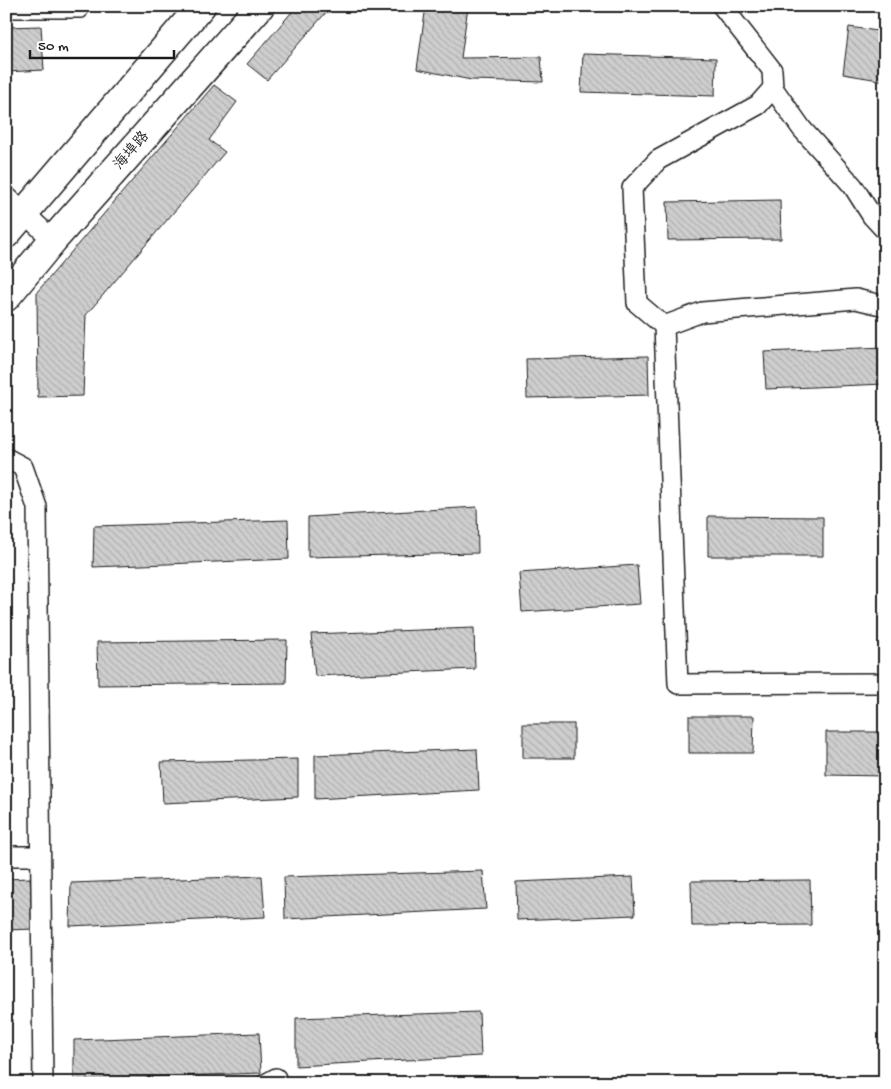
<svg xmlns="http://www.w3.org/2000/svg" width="891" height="1089" font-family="'Gochi Hand','LXGW WenKai TC',sans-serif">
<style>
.building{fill:url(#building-back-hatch);stroke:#1c1c1c}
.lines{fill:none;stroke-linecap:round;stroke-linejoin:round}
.service-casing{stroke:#1c1c1c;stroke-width:12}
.minor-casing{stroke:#1c1c1c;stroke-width:22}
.primary-casing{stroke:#1c1c1c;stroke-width:31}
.service{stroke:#fff;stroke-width:9}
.minor{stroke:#fff;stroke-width:19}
.primary{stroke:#fff;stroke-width:28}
.labels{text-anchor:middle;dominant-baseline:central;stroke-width:4;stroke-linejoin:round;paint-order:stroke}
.street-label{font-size:15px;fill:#1c1c1c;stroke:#fff}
</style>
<defs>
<pattern id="building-back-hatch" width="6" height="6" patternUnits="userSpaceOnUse" patternTransform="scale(1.25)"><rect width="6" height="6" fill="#cecece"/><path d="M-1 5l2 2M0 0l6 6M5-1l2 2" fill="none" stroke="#b0b0b0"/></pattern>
</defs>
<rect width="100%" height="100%" fill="#fff"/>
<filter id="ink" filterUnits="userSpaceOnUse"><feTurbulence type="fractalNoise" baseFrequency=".02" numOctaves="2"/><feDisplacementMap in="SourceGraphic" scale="10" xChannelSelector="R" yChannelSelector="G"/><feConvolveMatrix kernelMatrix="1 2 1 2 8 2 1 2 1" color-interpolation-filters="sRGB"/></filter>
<g filter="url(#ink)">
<g class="building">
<path d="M297 6H324L329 9 267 80 247 64Z"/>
<path d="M426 6H468L461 58 541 57 543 82 471 80 417 69Z"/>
<path d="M41 26 44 70 6 72V27Z"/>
<path d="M849 27 885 32V81L843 74Z"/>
<path d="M583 54 716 58 715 96 581 92Z"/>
<path d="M214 85 237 102 209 140 225 152 86 315 83 396 38 397 37 292Z"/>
<path d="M780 200 781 239 668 240 667 202Z"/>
<path d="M885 347V384L766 389 764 352Z"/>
<path d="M648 356 649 395 527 398 526 359Z"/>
<path d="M477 507 478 553 308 557V517Z"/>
<path d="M708 516 823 517V556H708Z"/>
<path d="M288 520 289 559 93 567 94 526Z"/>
<path d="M637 565 640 604 522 612 519 573Z"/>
<path d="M474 628 475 669 315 676 311 634Z"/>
<path d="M287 640 286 683 98 685 97 642Z"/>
<path d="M689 716H754L753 753H689Z"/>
<rect x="523" y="724" width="51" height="34"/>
<path d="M826 732H885V776L826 775Z"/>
<path d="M477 749 479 790 315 799V755Z"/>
<path d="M298 759V797L163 803 161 762Z"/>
<path d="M483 871 486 909 285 919 284 877Z"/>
<path d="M262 876 265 917 70 926 71 883Z"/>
<path d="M633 877 635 915 517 920 516 882Z"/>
<path d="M30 878 35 929 6 930V879Z"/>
<path d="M810 880 811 925 692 926 691 881Z"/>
<path d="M479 1012 481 1056 296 1066V1018Z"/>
<path d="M259 1033 261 1073 74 1080V1040Z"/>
</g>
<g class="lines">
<defs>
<path id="service" d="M6 13H82L81 6"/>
<g id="minor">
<path d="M722 6 772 70 773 88 802 129 853 186 872 216 885 230"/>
<path d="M773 88 758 105 658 160 632 188 637 303 664 326 678 684 885 683"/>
<path d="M6 196 53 240"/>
<path d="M664 326 702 312 856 299 885 306"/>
<path d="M6 458 23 467 37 507 43 1083"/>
<path d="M6 856H39"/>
<path d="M267 1083 276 1078"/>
</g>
<g id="primary">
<path d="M6 234 201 6"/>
<path d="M6 297 53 240 260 6"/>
</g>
</defs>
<use href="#service" class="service-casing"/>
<use href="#minor" class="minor-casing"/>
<use href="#primary" class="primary-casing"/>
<use href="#service" class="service"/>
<use href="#minor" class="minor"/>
<use href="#primary" class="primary"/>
</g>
</g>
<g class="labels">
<g class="street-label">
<text transform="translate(132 151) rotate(-49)">海埠路</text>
</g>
</g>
<rect width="891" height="1089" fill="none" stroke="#fff" stroke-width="25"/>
<rect x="12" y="12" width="866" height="1064" fill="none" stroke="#1c1c1c" stroke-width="2" filter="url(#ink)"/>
<path d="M30 50v8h144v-8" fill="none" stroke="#1c1c1c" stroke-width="2.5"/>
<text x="38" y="50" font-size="15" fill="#1c1c1c" stroke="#ffffff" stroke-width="4" paint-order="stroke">50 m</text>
</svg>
